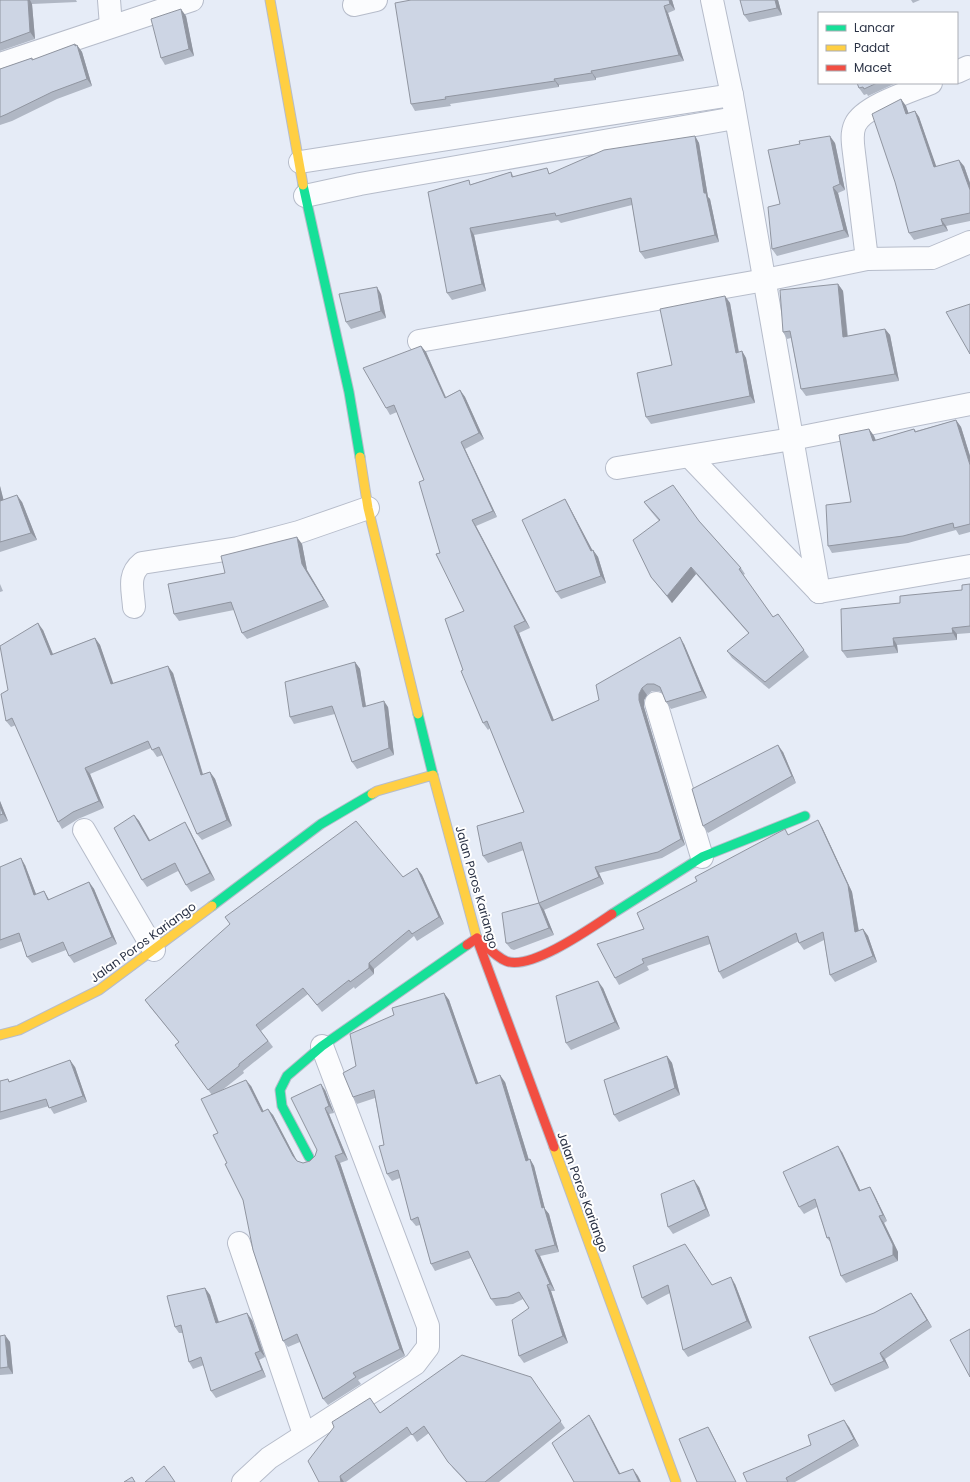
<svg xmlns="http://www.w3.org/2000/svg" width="970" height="1482" font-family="Poppins,sans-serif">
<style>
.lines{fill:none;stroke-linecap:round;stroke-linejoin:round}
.street-casing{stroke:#b6bcca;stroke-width:24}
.fast-casing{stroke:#b6bcca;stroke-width:11}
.slow-casing{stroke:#b6bcca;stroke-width:11}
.jam-casing{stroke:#b6bcca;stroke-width:11}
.street{stroke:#fbfcfe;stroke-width:22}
.fast{stroke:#16e098;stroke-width:9}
.slow{stroke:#ffcf43;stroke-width:9}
.jam{stroke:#f24e42;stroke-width:9}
.wall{fill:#b0b7c4}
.shaded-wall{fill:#9095a0}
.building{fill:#cdd5e4;stroke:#9095a0}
.labels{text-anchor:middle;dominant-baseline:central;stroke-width:4;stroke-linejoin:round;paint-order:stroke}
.street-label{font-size:12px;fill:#2a3245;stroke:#fff}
</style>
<rect width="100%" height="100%" fill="#e6ecf7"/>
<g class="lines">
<defs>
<g id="street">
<path d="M109 0 111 26"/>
<path d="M712 0 732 95 819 592"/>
<path d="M354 5 376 0"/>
<path d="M0 64 192 0"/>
<path d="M957 72 968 67"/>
<path d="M300 162 732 95"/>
<path d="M305 196 360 184 735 118"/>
<path d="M867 259 854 153C853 144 851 134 855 125 863 106 911 91 931 83"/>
<path d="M419 341 765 280 867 259 932 258 970 242"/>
<path d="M690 457 819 592"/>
<path d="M617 468 792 439 970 404"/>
<path d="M819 592 970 566"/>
<path d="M134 607C133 590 127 575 142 563L238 548 299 532 368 508"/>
<path d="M656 703 702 857"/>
<path d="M84 830 154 950"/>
<path d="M239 1243 304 1434"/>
<path d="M243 1482 269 1458 415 1364 428 1347V1326L322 1046"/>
</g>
<g id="fast">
<path d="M303 185 349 392 360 457"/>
<path d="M418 714 433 775"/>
<path d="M212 906 321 824 372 794"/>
<path d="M612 914 702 857 805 816"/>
<path d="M309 1157 282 1106 280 1090 287 1076 322 1046 467 945"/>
</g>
<g id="slow">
<path d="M270 0 303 185"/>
<path d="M360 457 368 508 418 714"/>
<path d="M372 794 377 791 433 775 477 939"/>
<path d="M0 1035 19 1030 99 990 212 906"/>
<path d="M554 1147 676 1482"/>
</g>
<g id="jam">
<path d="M477 939 554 1147"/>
<path d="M467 945 477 938C485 945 496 957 506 961 530 971 591 928 612 914"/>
</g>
</defs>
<use href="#street" class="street-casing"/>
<use href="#fast" class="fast-casing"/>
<use href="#slow" class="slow-casing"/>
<use href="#jam" class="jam-casing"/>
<use href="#street" class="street"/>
<use href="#fast" class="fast"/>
<use href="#slow" class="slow"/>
<use href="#jam" class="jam"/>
</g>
<g class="wall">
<path d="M0 0H76L77 2 32 4 35 39 0 51Z"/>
<path d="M411 0H672L675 10 668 13 684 61 596 78V80L559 85V87L450 104 451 106 415 111 411 104Z"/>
<path d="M778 0 782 15 749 22 744 15Z"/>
<path d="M911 0H920L913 3Z"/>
<path d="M186 16 194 56 165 65 161 58Z"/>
<path d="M75 44 77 46V45L82 52 92 86 57 99 12 121 0 125V69L32 58 33 60Z"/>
<path d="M857 83H896L868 96 867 94 864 95 859 88Z"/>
<path d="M901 99 906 106 908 113 915 111 919 117 936 167 964 166 970 183V221L946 226 948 231 914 240 909 233Z"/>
<path d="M695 136 699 143 708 197 710 199 719 242 645 259 640 252 632 205 561 223 558 220 474 235 486 291 452 300 447 293 472 184 511 172 514 177 551 173Z"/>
<path d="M835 143 845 190 838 193 849 237 777 256 772 249 780 204Z"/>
<path d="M838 284 843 291 848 336 885 329 890 335 899 381 806 396 801 389 791 338 787 339 783 332Z"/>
<path d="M381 294 386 318 351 329 346 322Z"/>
<path d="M725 296 730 303 739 352 742 351 746 358 755 403 651 424 646 417 672 365Z"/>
<path d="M421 346 426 352 446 397 460 390 465 397 484 439 465 449 497 517 476 526 530 628 519 633 554 720 599 700 684 644 707 698 671 709 666 702 662 693 659 691H652L647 695 644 700V707L685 845 662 858 599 873 604 884 544 910 554 935 514 950 511 949 506 943 539 903 524 850 488 863 483 856 524 812 490 728 488 730 483 723 463 670 464 611 440 553 424 480 397 412 390 415 386 408Z"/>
<path d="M956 420 961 427 970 456V532L959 535 956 530 908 543 832 553 828 546 851 502 869 429 874 436 876 440 914 429 916 431Z"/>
<path d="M0 486 3 500 22 502 37 540 0 552Z"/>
<path d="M565 499 569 506 592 550H593L598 557 606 583 561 599 556 592Z"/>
<path d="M644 502 699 521 741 568 745 574 743 575 773 617 778 614 809 657 769 689 732 658 727 651 749 634 696 574 672 603 651 577 659 521 649 509Z"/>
<path d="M302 544 307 570 329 607 247 639 242 633 234 610 179 621 174 614 225 573Z"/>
<path d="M0 584 3 591 0 592Z"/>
<path d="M970 584V633L957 634V640L897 645 898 653 847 658 842 651 900 603 962 590Z"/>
<path d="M43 630 53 654 95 638 100 645 113 684 173 673 203 774 210 772 215 779 232 826 202 840 197 834 163 755 157 757 151 748 90 774 104 808 78 819 62 829 58 822 16 725 11 727 6 721 8 690Z"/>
<path d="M355 662 360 669 366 706 388 707 394 755 357 769 352 762 335 714 294 724 290 717Z"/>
<path d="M783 752 796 783 708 833 703 826Z"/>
<path d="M0 801 8 821 0 824Z"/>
<path d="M134 815 139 821 150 840 189 829 215 880 191 892 186 885 178 871 147 887 142 880Z"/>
<path d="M822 827 852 892 859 931 863 929 868 936 877 962 835 982 830 975 824 940 804 950 799 943V941L723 979 719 972 710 944 647 966 649 970 619 985 615 978 644 929 789 835Z"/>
<path d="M25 865 36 894 44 891 49 900 89 882 94 889 117 944 74 963 69 956 66 950 32 963 27 957 22 941 0 949V867Z"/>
<path d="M417 868 422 875 444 924 417 941 414 936 374 969V974L355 989 354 987 322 1012 308 994 261 1031 273 1047 243 1071 244 1073 221 1091 251 1086 263 1111 273 1115 296 1159 297 1161 303 1163 310 1161 315 1156 317 1150 325 1090 334 1113 329 1114 348 1160 340 1163 405 1356 358 1380 361 1384 328 1405 323 1399 300 1342 288 1347 283 1341 243 1200 227 1163 218 1133 212 1095 175 1045 179 1042 150 1007 145 1000 403 877Z"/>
<path d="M603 988 620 1029 571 1050 566 1043Z"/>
<path d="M444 993 449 1000 478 1084 505 1082 529 1160 530 1159 534 1166 545 1209 549 1214 559 1252 540 1256 555 1291H551L568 1343 524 1363 519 1356 529 1308 523 1299 513 1304 496 1306 491 1299 471 1258 435 1271 431 1264 420 1225 416 1226 411 1220 400 1178 392 1181 387 1174 384 1145 375 1098 357 1104 353 1097 356 1066Z"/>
<path d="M667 1056 672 1063 680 1095 619 1122 614 1115Z"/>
<path d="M75 1067 87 1102 54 1114 49 1106 0 1120V1081H10Z"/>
<path d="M842 1152 860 1190 870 1187 874 1194 887 1221 884 1223 898 1252V1261L846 1283 841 1276 832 1244 827 1238 817 1207 804 1214 799 1207Z"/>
<path d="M699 1187 710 1216 673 1234 668 1227Z"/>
<path d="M690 1251 712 1285 735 1284 752 1328 688 1357 683 1350 670 1293 647 1305 642 1298Z"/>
<path d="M205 1288 210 1295 219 1322 252 1320 265 1357 259 1360 266 1377 216 1398 211 1391 204 1365 193 1369 189 1362 183 1333H179L175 1327Z"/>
<path d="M911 1293 916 1300 932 1327 885 1359 889 1368 835 1392 831 1385 874 1313Z"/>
<path d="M0 1336 10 1342 13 1374 0 1375Z"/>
<path d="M531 1377 565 1428 499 1482H466L453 1468 429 1433 417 1442 412 1434 346 1482H319L381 1413Z"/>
<path d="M849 1427 859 1446 795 1482H747L811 1445Z"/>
</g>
<g class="shaded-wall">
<path d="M28 0H30L32 4 35 39 30 32Z"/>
<path d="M669 0H672L675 10 670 4Z"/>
<path d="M775 0H778L782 15 777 8Z"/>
<path d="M664 6 668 13 684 61 679 55Z"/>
<path d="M181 9 186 16 194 56 189 49Z"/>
<path d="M75 44 78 48 77 45 82 52 92 86 87 79 75 46Z"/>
<path d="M591 71 596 78V80L592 73Z"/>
<path d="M554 79 559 85V87L555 81Z"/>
<path d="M901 99 906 106 911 120 906 114Z"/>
<path d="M915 111 919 117 939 174 934 167Z"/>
<path d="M695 136 699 143 708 197 710 199 719 242 715 235 704 193Z"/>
<path d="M830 136 835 143 845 190 840 184Z"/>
<path d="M959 160 964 166 970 183V190Z"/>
<path d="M833 187 838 193 849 237 844 230Z"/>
<path d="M941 219 946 226 948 231 943 225Z"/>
<path d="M470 228 474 235 486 291 482 284Z"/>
<path d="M838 284 843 291 848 344 843 337Z"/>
<path d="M377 287 381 294 386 318 381 311Z"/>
<path d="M725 296 730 303 740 360 736 353Z"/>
<path d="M885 329 890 335 899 381 895 374Z"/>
<path d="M421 346 426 352 449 405 445 398Z"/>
<path d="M742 351 746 358 755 403 750 396Z"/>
<path d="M460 390 465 397 484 439 479 433Z"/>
<path d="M956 420 961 427 970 456V465Z"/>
<path d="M869 429 874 436 878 448 873 441Z"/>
<path d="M461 442 465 449 497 517 493 511Z"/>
<path d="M0 486 6 509 0 500Z"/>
<path d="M17 495 22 502 37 540 31 533Z"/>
<path d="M565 499 569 506 596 557 593 550 598 557 606 583 601 576 591 551Z"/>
<path d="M472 520 476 526 530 628 525 621Z"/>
<path d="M297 537 302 544 307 570 329 607 324 600 302 564Z"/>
<path d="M691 567 696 574 672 603 667 596Z"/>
<path d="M38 623 43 630 56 662 51 655Z"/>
<path d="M514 626 519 633 557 728 552 721Z"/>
<path d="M952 628 957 634V640L953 633Z"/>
<path d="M680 637 684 644 707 698 702 691Z"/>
<path d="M95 638 100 645 116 691 111 684Z"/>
<path d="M893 638 897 645 898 653 894 646Z"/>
<path d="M355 662 360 669 367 714 363 707Z"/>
<path d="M168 666 173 673 205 782 201 775Z"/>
<path d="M642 688 647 695 644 700V707L685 845 681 839 639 700V694Z"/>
<path d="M384 701 388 707 394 755 389 748Z"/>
<path d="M778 745 783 752 796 783 792 776Z"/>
<path d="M85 768 90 774 104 808 99 801Z"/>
<path d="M210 772 215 779 232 826 227 820Z"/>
<path d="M0 801 8 821 3 814 0 806Z"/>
<path d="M134 815 139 821 154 848 149 841Z"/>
<path d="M818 820 822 827 852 892 860 939 855 932Z"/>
<path d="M185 822 189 829 215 880 210 873Z"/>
<path d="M21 858 25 865 39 902 34 895Z"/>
<path d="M595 867 599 873 604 884 599 877Z"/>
<path d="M417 868 422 875 444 924 439 917Z"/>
<path d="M89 882 94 889 117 944 112 937Z"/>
<path d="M44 891 48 898 53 907 48 900Z"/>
<path d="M539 903 544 910 554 935 549 928Z"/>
<path d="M863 929 868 936 877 962 873 956Z"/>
<path d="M369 963 374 969V974L369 968Z"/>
<path d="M598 981 603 988 620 1029 615 1022Z"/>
<path d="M444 993 449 1000 481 1091 476 1084Z"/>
<path d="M667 1056 672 1063 680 1095 675 1088Z"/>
<path d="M70 1060 75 1067 87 1102 83 1096Z"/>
<path d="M500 1075 505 1082 531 1167 526 1161Z"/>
<path d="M246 1080 251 1086 267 1118 262 1112Z"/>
<path d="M321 1084 325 1090 334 1113 329 1106Z"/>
<path d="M325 1108 329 1114 348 1160 343 1153Z"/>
<path d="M268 1109 273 1115 298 1163 293 1156Z"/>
<path d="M838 1146 842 1152 864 1198 859 1191Z"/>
<path d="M335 1156 340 1163 405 1356 400 1349Z"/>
<path d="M530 1159 534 1166 545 1209 549 1214 559 1252 555 1245 542 1208Z"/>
<path d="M694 1180 699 1187 710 1216 706 1209Z"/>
<path d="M870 1187 874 1194 887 1221 883 1215Z"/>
<path d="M879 1216 884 1223 898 1252V1261L893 1255Z"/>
<path d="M535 1250 540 1256 555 1291 550 1284Z"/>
<path d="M731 1277 735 1284 752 1328 747 1321Z"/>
<path d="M547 1285 551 1291 568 1343 563 1336Z"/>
<path d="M205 1288 210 1295 221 1330 216 1323Z"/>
<path d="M911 1293 916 1300 932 1327 927 1320Z"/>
<path d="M247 1313 252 1320 265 1357 260 1351Z"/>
<path d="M5 1335 10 1342 13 1374 8 1367Z"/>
<path d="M255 1353 259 1360 266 1377 262 1370Z"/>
<path d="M880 1353 885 1359 889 1368 884 1361Z"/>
<path d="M589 1415 593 1421 624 1481 619 1474Z"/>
<path d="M844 1420 849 1427 859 1446 854 1439Z"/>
<path d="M708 1427 710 1430 736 1482Z"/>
<path d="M633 1469 638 1476 641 1482H639Z"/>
<path d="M340 1476 344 1482H341Z"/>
</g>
<g class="building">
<path d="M0 0H28L30 32 0 43Z"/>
<path d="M411 0H669L670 4 664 6 679 55 591 71 592 73 554 79 555 81 445 97 446 99 411 104 395 3Z"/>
<path d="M740 0H775L777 8 744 15Z"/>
<path d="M181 9 189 49 161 58 151 19Z"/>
<path d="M75 44V46L77 45 87 79 52 92 7 114 0 117V69L32 58V60Z"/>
<path d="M857 83H877L864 89 863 87 859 88Z"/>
<path d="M901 99 906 114 915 111 934 167 959 160 970 190V213L941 219 943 225 909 233 895 182 872 114Z"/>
<path d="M695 136 704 193H706L715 235 640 252 631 198 556 216 555 213 470 228 482 284 447 293 428 192 469 180 470 185 511 172 512 177 547 168 549 174 604 150Z"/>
<path d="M830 136 840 184 833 187 844 230 772 249 768 207 780 204 768 150 800 144 799 141Z"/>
<path d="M838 284 843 337 885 329 895 374 801 389 790 331 783 332 780 290Z"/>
<path d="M377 287 381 311 346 322 339 294Z"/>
<path d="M725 296 736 353 742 351 750 396 646 417 637 373 672 365 660 309Z"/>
<path d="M970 304V354L946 312Z"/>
<path d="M421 346 445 398 460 390 479 433 461 442 493 511 472 520 525 621 514 626 552 721 599 700 596 685 680 637 702 691 666 702 660 687 654 684H647L642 688 639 694V700L681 839 658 852 595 867 599 877 539 903 521 842 483 856 477 826 524 812 487 721 483 723 461 671 463 670 445 619 464 611 436 554 440 553 419 482 424 480 394 405 386 408 363 368Z"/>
<path d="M956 420 970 465V524L954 528 953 523 903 536 828 546 826 505 851 502 839 435 869 429 873 441 914 429 915 432Z"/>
<path d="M673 485 699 521 741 568 739 569 773 617 778 614 804 650 765 682 727 651 749 633 691 567 667 596 651 577 633 540 660 520 644 502Z"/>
<path d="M17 495 31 533 0 542V500V501Z"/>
<path d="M565 499 591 551 593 550 601 576 556 592 522 520Z"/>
<path d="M297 537 302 564 324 600 242 633 231 602 174 614 168 584 225 573 221 556Z"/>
<path d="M970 584V626L952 628 953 633 893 638 894 646 842 651 841 609 900 603V596L962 590V585Z"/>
<path d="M38 623 51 655 95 638 111 684 168 666 201 775 210 772 227 820 197 834 159 747 152 750 148 741 85 768 99 801 73 812 58 822 12 718 6 721 1 694 8 690 0 646Z"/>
<path d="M355 662 363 707 384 701 389 748 352 762 332 706 290 717 285 682Z"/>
<path d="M778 745 792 776 703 826 692 789Z"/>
<path d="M0 806 3 814 0 815Z"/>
<path d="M134 815 149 841 185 822 210 873 186 885 175 863 142 880 114 828Z"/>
<path d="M818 820 848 885 855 932 863 929 873 956 830 975 823 932 799 943 796 933 719 972 708 936 642 959 644 963 615 978 597 944 644 929 637 913 697 881 695 877 785 829 788 835Z"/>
<path d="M356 821 403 877 417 868 439 917 412 934 409 930 369 963V968L350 982 349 980 317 1005 303 988 256 1025 268 1041 239 1064V1066L208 1090 175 1045 179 1042 145 1000 230 924 225 917Z"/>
<path d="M21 858 34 895 44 891 48 900 89 882 112 937 69 956 63 942 27 957 19 933 0 940V867Z"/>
<path d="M539 903 549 928 509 943H506L502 913Z"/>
<path d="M598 981 615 1022 566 1043 556 996Z"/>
<path d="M444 993 476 1084 500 1075 526 1161 530 1159 542 1208 544 1207 555 1245 535 1250 550 1284 547 1285 563 1336 519 1356 512 1320 529 1308 519 1292 508 1297 491 1299 468 1251 431 1264 418 1217 411 1220 398 1170 387 1174 379 1146 384 1145 374 1090 353 1097 343 1073 356 1066 350 1034 394 1015 392 1008Z"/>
<path d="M667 1056 675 1088 614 1115 604 1080Z"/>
<path d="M70 1060 83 1096 49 1108 46 1099 0 1112V1081L8 1079 9 1082Z"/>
<path d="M246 1080 262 1112 268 1109 293 1156 297 1161 303 1163 310 1161 315 1156 317 1150 291 1098 321 1084 329 1106 325 1108 343 1153 335 1156 400 1349 353 1373 356 1377 323 1399 297 1334 283 1341 253 1250 243 1200 225 1164 227 1163 213 1135 218 1133 201 1099Z"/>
<path d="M838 1146 859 1191 870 1187 883 1215 879 1216 893 1245V1255L841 1276 829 1237 827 1238 815 1199 799 1207 783 1172Z"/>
<path d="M694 1180 706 1209 668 1227 661 1194Z"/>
<path d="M685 1244 712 1285 731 1277 747 1321 683 1350 668 1285 642 1298 633 1266Z"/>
<path d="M205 1288 216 1323 247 1313 260 1351 255 1353 262 1370 211 1391 201 1357 189 1362 181 1325 175 1327 167 1296Z"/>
<path d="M911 1293 927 1320 880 1353 884 1361 831 1385 809 1337 874 1313Z"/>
<path d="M970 1329V1377L950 1340Z"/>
<path d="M5 1335 8 1367 0 1368V1336Z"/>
<path d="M462 1355 531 1377 561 1421 485 1482H467L448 1462 424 1426 412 1435 407 1427 340 1476 341 1482H319L308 1461 334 1427 332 1422 370 1398 380 1413Z"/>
<path d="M589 1415 619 1474 633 1469 639 1482H574L552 1443Z"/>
<path d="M844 1420 854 1439 786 1478 788 1482H747L743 1473 811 1445 808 1435Z"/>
<path d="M708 1427 736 1482H697L679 1439Z"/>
<path d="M164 1466 175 1482H145Z"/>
<path d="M132 1477 135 1482H124Z"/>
</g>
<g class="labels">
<g class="street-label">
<text transform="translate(477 887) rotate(74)">Jalan Poros Kariango</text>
<text transform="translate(143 942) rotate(-36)">Jalan Poros Kariango</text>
<text transform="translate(583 1192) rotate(70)">Jalan Poros Kariango</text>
</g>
</g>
<rect x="818" y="12" width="140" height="72" fill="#ffffff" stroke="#aaadb5"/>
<rect x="826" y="25" width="20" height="6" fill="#16e098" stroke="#aaadb5"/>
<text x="854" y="32" font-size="12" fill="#2a3245">Lancar</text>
<rect x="826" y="45" width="20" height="6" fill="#ffcf43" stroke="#aaadb5"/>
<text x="854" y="52" font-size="12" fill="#2a3245">Padat</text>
<rect x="826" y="65" width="20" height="6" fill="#f24e42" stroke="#aaadb5"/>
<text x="854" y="72" font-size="12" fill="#2a3245">Macet</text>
</svg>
